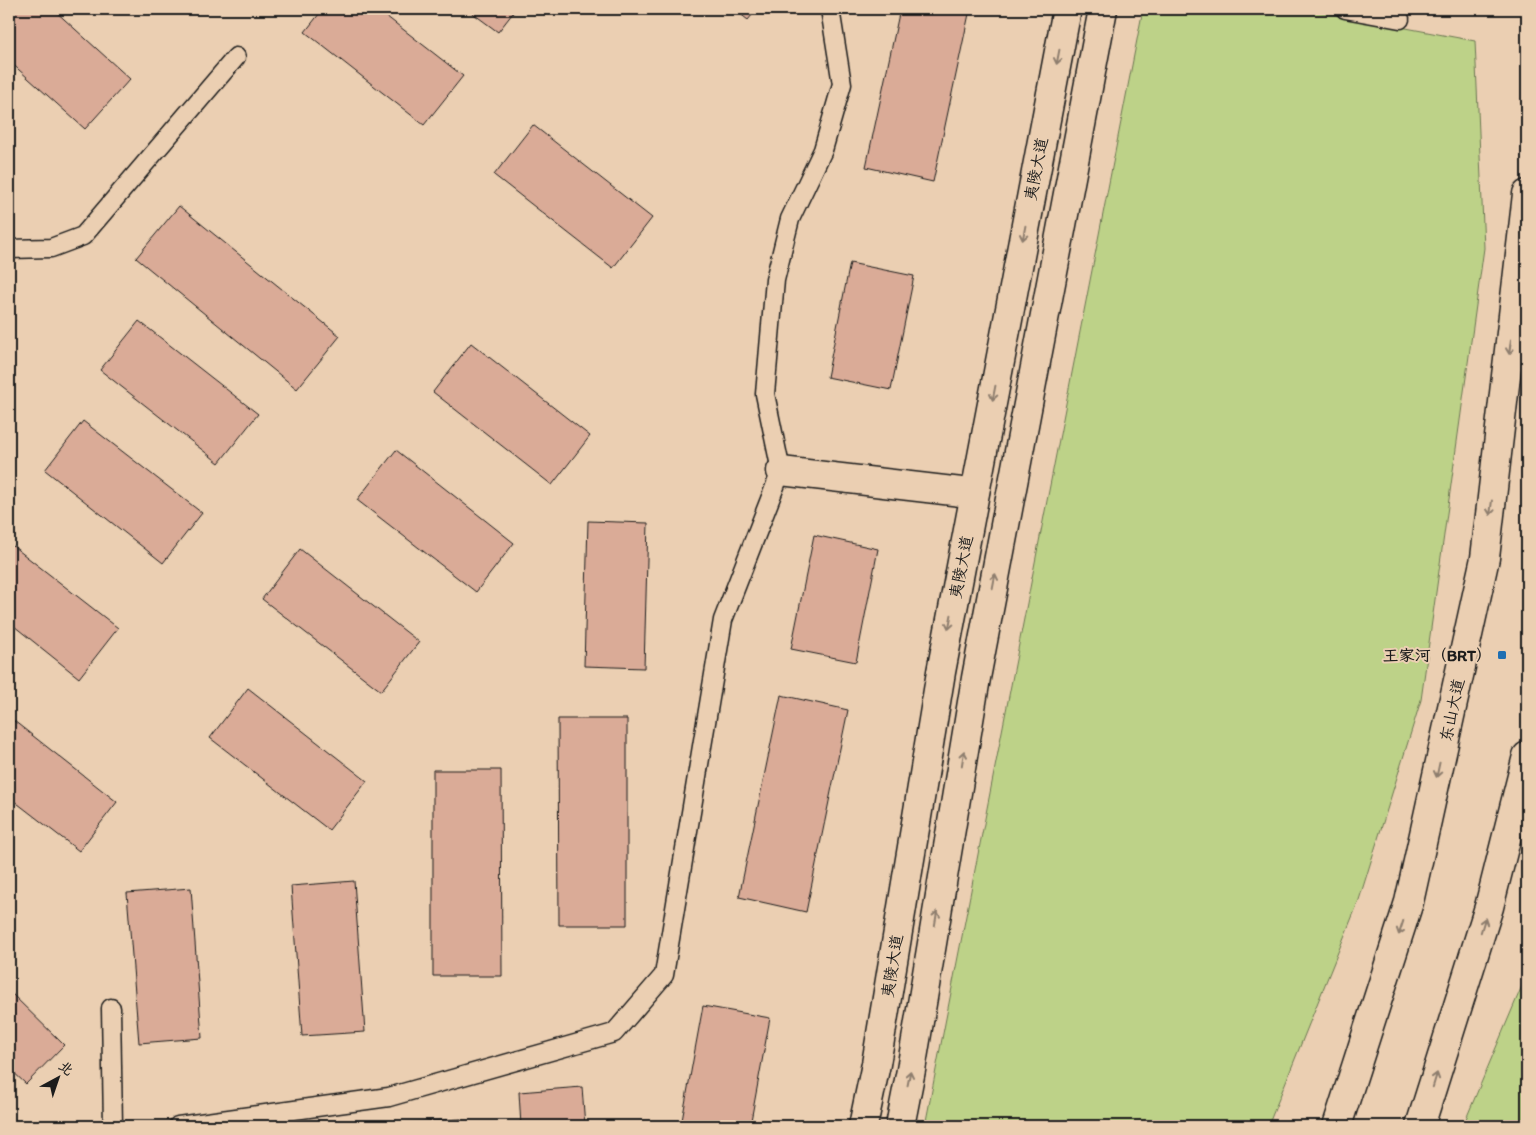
<svg xmlns="http://www.w3.org/2000/svg" width="1536" height="1135" font-family="Itim,'LXGW WenKai TC',sans-serif">
<style>
.green{fill:#bdd288;stroke:#6c7752}
.building{fill:#daab97;stroke:#1c1c1c}
.lines{fill:none;stroke-linecap:round;stroke-linejoin:round}
.service-casing{stroke:#1c1c1c;stroke-width:21}
.minor-casing{stroke:#1c1c1c;stroke-width:31}
.secondary-casing{stroke:#1c1c1c;stroke-width:31}
.primary-casing{stroke:#1c1c1c;stroke-width:31}
.service{stroke:#ebcfb2;stroke-width:18}
.minor{stroke:#ebcfb2;stroke-width:28}
.secondary{stroke:#ebcfb2;stroke-width:28}
.primary{stroke:#ebcfb2;stroke-width:28}
.oneway{stroke:#8e7e6e}
.poi-dot{fill:#1f6fb2;stroke:#ebcfb2;stroke-width:2}
.labels{text-anchor:middle;dominant-baseline:central;stroke-width:4;stroke-linejoin:round;paint-order:stroke}
.street-label{font-size:16px;fill:#1c1c1c;stroke:#ebcfb2}
.poi-label{font-size:16px;font-weight:bold;fill:#1c1c1c;stroke:#ebcfb2;text-anchor:end}
</style>
<rect width="100%" height="100%" fill="#ebcfb2"/>
<filter id="ink" filterUnits="userSpaceOnUse"><feTurbulence type="fractalNoise" baseFrequency=".02" numOctaves="2"/><feDisplacementMap in="SourceGraphic" scale="10" xChannelSelector="R" yChannelSelector="G"/><feConvolveMatrix kernelMatrix="1 2 1 2 8 2 1 2 1" color-interpolation-filters="sRGB"/></filter>
<g filter="url(#ink)">
<g class="green">
<path d="M1143 9H1305L1475 41 1484 248 1421 700 1359 900 1268 1126H925Z"/>
<path d="M1527 974V1126H1463Z"/>
</g>
<g class="building">
<path d="M9 9H53L130 79 85 129 9 61Z"/>
<path d="M323 9H377L463 76 424 125 305 32Z"/>
<path d="M467 9H516L498 32Z"/>
<path d="M734 9H757L748 20Z"/>
<path d="M900 9H970L933 182 866 167Z"/>
<path d="M533 125 652 218 613 268 494 175Z"/>
<path d="M179 206 340 336 297 389 136 258Z"/>
<path d="M850 263 914 276 891 390 827 377Z"/>
<path d="M139 321 258 414 219 463 100 370Z"/>
<path d="M471 343 590 436 552 485 433 392Z"/>
<path d="M83 421 202 513 163 563 45 470Z"/>
<path d="M396 450 514 543 476 592 357 500Z"/>
<path d="M588 521 648 523 644 668 584 666Z"/>
<path d="M814 535 878 549 856 662 791 649Z"/>
<path d="M9 543 118 628 79 678 9 622Z"/>
<path d="M300 549 419 642 381 691 262 599Z"/>
<path d="M248 688 367 781 329 830 210 738Z"/>
<path d="M781 695 848 710 806 912 739 897Z"/>
<path d="M9 717 117 802 79 851 9 797Z"/>
<path d="M558 719H627V925H559Z"/>
<path d="M433 770H501L502 976H433Z"/>
<path d="M354 881 365 1032 302 1036 291 886Z"/>
<path d="M191 888 202 1038 139 1043 127 893Z"/>
<path d="M9 991 64 1045 26 1084 9 1068Z"/>
<path d="M703 1006 770 1018 750 1126H681Z"/>
<path d="M582 1087 585 1126H521L519 1092Z"/>
<path d="M461 1119 462 1126H398V1123Z"/>
</g>
<g class="lines">
<defs>
<g id="service">
<path d="M1345 9 1400 19"/>
<path d="M9 249 51 248 83 236 236 57"/>
<path d="M111 1008 113 1126"/>
<path d="M178 1126 389 1097 614 1033 664 975 723 620 781 471 765 394 775 280 790 219 823 150 842 84 830 9"/>
</g>
<path id="minor" d="M781 471 970 493 975 491"/>
<g id="secondary">
<path d="M863 1126 876 1064 941 672 1067 9"/>
<path d="M900 1126 911 1070 976 678 1103 9"/>
</g>
<g id="primary">
<path d="M1337 1126 1409 902 1485 558 1527 194"/>
<path d="M1420 1126 1489 907 1527 756"/>
</g>
</defs>
<use href="#service" class="service-casing"/>
<use href="#minor" class="minor-casing"/>
<use href="#secondary" class="secondary-casing"/>
<use href="#primary" class="primary-casing"/>
<use href="#service" class="service"/>
<use href="#minor" class="minor"/>
<use href="#secondary" class="secondary"/>
<use href="#primary" class="primary"/>
</g>
<defs><path id="oneway-shaft" d="M-6 0H5M1.5-3L5.5 0L1.5 3" fill="none" stroke-width="1.6" stroke-linecap="round" stroke-linejoin="round" transform="scale(1.25)"/></defs>
<g class="oneway">
<use href="#oneway-shaft" transform="translate(1058 57) rotate(101)"/>
<use href="#oneway-shaft" transform="translate(1024 233) rotate(101)"/>
<use href="#oneway-shaft" transform="translate(1510 347) rotate(97)"/>
<use href="#oneway-shaft" transform="translate(994 393) rotate(101)"/>
<use href="#oneway-shaft" transform="translate(1491 508) rotate(97)"/>
<use href="#oneway-shaft" transform="translate(994 581) rotate(-79)"/>
<use href="#oneway-shaft" transform="translate(950 622) rotate(101)"/>
<use href="#oneway-shaft" transform="translate(963 758) rotate(-81)"/>
<use href="#oneway-shaft" transform="translate(1438 770) rotate(102)"/>
<use href="#oneway-shaft" transform="translate(936 918) rotate(-81)"/>
<use href="#oneway-shaft" transform="translate(1483 925) rotate(-73)"/>
<use href="#oneway-shaft" transform="translate(1401 928) rotate(108)"/>
<use href="#oneway-shaft" transform="translate(909 1078) rotate(-79)"/>
<use href="#oneway-shaft" transform="translate(1435 1080) rotate(-73)"/>
</g>
</g>
<rect class="poi-dot" x="1497" y="650" width="10" height="10" rx="2.5"/>
<g class="labels">
<g class="street-label">
<text transform="translate(1036 169) rotate(-79)">夷陵大道</text>
<text transform="translate(961 567) rotate(-79)">夷陵大道</text>
<text transform="translate(1452 710) rotate(-78)">东山大道</text>
<text transform="translate(892 966) rotate(-81)">夷陵大道</text>
</g>
<g class="poi-label">
<text x="1492" y="655">王家河（BRT）</text>
</g>
</g>
<rect width="1536" height="1135" fill="none" stroke="#ebcfb2" stroke-width="30"/>
<rect x="15" y="15" width="1506" height="1105" fill="none" stroke="#1c1c1c" stroke-width="2" filter="url(#ink)"/>
<g transform="translate(58 1078) rotate(40)" stroke="#ebcfb2" stroke-width="4" paint-order="stroke">
<path d="M0-4L9 19L0 12L-9 19Z" fill="#1c1c1c"/>
<text y="-8" font-size="14" font-weight="bold" text-anchor="middle" fill="#1c1c1c">北</text>
</g>
</svg>
